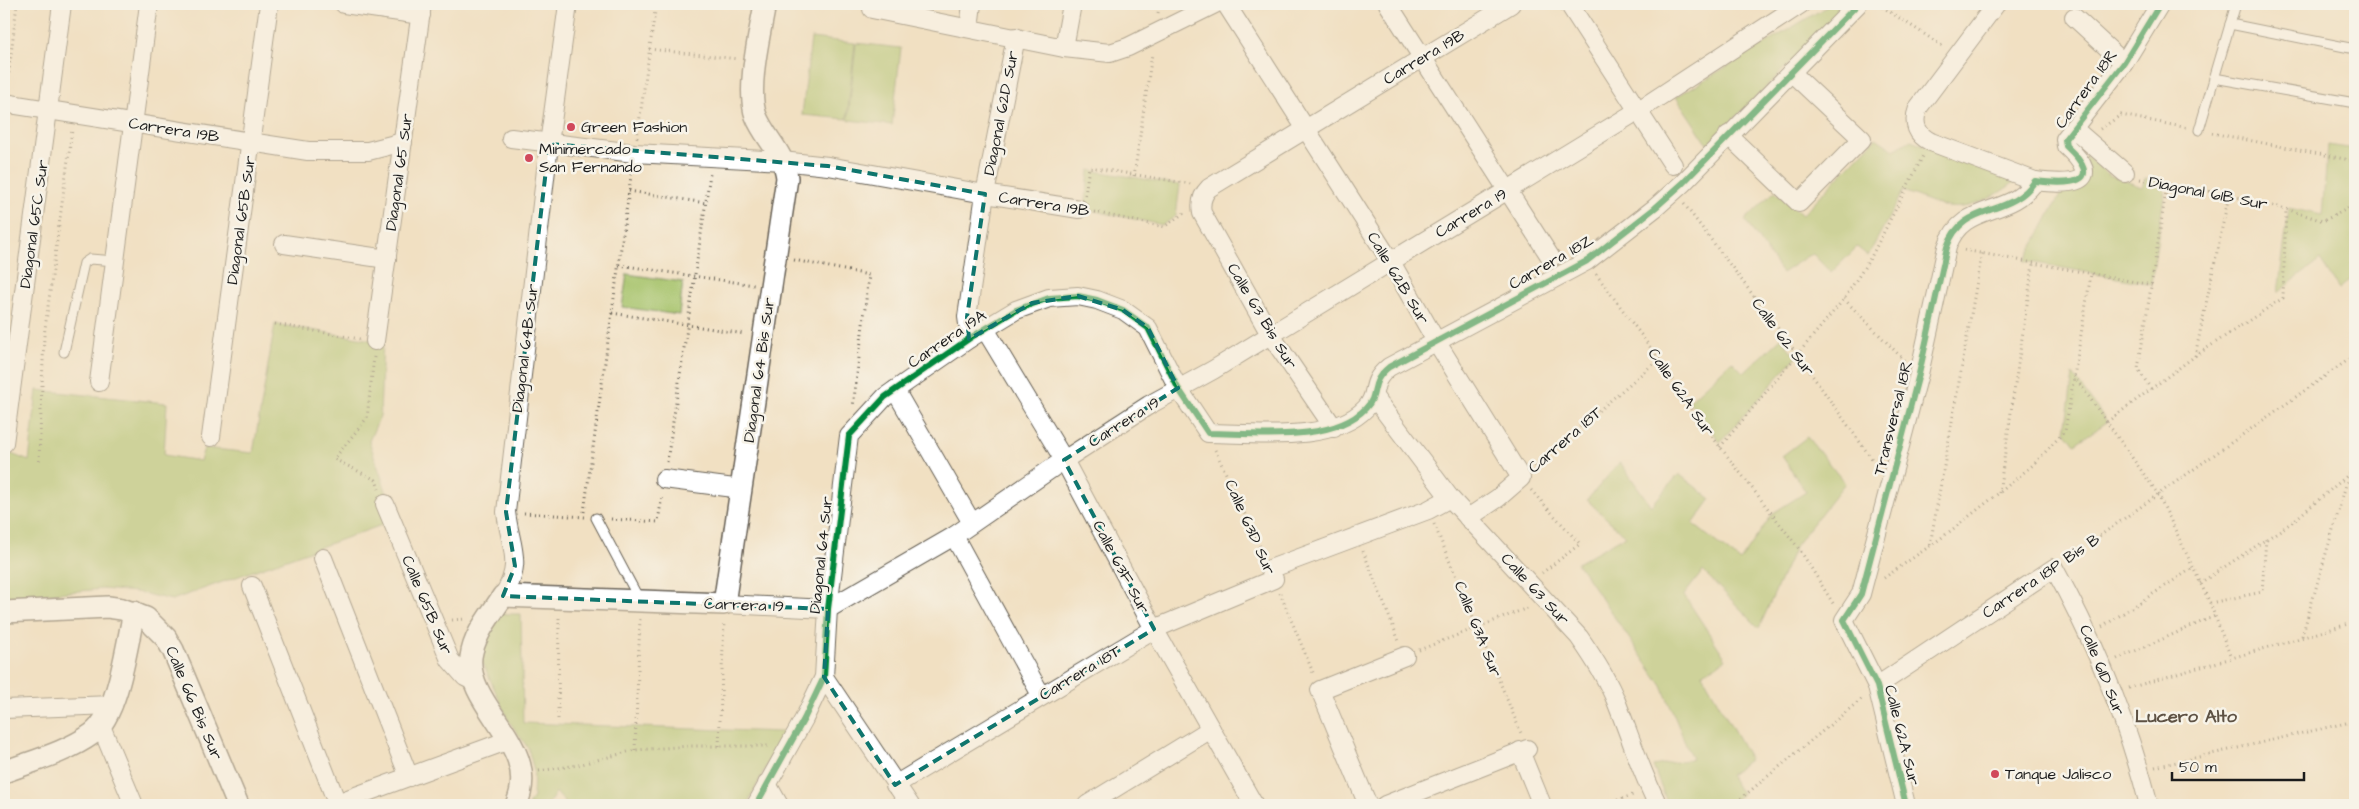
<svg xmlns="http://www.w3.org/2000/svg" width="2359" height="809" font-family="'Architects Daughter',sans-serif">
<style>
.green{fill:#a5c269;stroke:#606f42}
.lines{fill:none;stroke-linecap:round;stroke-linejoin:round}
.service-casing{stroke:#676156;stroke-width:11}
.minor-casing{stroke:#676156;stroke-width:20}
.tertiary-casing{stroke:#676156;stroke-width:24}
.path{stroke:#676156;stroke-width:3;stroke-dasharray:1 4;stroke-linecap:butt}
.service{stroke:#fff;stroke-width:9}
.minor{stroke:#fff;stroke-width:18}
.tertiary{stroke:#fff;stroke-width:21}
.cycleway-casing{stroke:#f7f3e8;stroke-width:9}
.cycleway{stroke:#00873e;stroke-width:6}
.marked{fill:none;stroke:#0f766e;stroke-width:4;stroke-dasharray:10 6;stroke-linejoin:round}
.poi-dot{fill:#d1495b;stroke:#f7f3e8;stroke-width:2}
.labels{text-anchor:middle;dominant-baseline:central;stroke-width:5;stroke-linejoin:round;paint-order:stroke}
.street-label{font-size:16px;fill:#1c1c1c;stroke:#f7f3e8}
.poi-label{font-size:16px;fill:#1c1c1c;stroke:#f7f3e8;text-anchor:start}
.neighbourhood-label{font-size:18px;font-weight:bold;fill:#5e5244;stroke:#f7f3e8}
</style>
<rect width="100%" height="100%" fill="#f7f3e8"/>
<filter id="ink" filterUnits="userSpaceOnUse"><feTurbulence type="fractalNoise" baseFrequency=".02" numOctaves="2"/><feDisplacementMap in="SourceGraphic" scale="10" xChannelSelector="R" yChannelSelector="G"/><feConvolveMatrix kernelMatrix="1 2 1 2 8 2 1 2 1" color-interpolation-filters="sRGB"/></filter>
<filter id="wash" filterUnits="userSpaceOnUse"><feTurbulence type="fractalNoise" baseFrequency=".0096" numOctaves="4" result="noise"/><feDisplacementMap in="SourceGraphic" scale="20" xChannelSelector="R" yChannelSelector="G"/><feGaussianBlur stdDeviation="1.12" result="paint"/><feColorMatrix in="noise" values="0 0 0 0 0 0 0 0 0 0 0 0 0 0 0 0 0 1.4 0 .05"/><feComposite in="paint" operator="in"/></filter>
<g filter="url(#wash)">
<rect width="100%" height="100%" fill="#f1e0c2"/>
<g class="green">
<path d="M1831 4H1849L1708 145 1676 97Z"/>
<path d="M811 38 855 43 847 119 802 115Z"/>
<path d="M856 43 901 48 892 125 848 120Z"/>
<path d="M1876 138 1894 150 1911 140 2017 180C1998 195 1969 213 1943 206 1930 202 1917 196 1903 191L1868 256 1857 247 1831 273 1812 253 1782 273 1745 220 1775 191 1802 215Z"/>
<path d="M2328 145 2355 149V276L2339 289 2320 260 2278 293 2289 208 2322 215Z"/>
<path d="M2085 155 2109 175 2142 187 2145 178 2166 182 2151 284 2025 261 2061 193 2074 191 2083 185Z"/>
<path d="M1089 170 1180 185 1176 216 1163 225 1085 209Z"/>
<path d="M627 274 683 282 679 315 622 307Z"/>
<path d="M275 324 383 342 380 416 369 441 396 520 172 600 136 592 102 589 4 598V451L29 461 37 390 167 403 164 455 200 461 204 448 253 453Z"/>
<path d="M1781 338 1796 357 1720 442 1689 401 1732 361 1744 373Z"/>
<path d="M2073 375 2107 422 2075 444 2065 431Z"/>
<path d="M1807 437 1845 483 1796 545 1759 628 1703 571 1684 595 1726 659 1702 674 1750 759 1730 775 1742 794 1728 805H1668L1653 766 1692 759 1662 686 1577 563 1625 536 1587 500 1620 462 1651 506 1679 474 1711 499 1693 524 1740 561 1773 513 1806 492 1782 456Z"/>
<path d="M501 614H521L523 723 783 732 747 805H567L556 792 548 805H528L533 797 534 771 528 748 508 720 481 659 486 638Z"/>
</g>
</g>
<g filter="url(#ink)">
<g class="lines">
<defs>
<g id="service">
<path d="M2230 24 2355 49"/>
<path d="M2214 78 2355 103"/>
<path d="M2199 130 2236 4"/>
<path d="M64 352 84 263 90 259 116 261"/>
<path d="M596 518 639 599"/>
</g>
<g id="minor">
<path d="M344 4 421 15"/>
<path d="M872 4V9L1064 48 1110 53 1128 47 1215 4"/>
<path d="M1226 4 1391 262 1436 341 1521 478 1498 498 1468 518"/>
<path d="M1388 4 1551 258"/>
<path d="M1569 4 1673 165"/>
<path d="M1996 4 1918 108C1912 124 1917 135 1931 142L2035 181"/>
<path d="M2074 17 2124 63"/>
<path d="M969 28 972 4"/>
<path d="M1064 48 1072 4"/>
<path d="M4 103 308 151H368L403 142"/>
<path d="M2073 128 2125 173"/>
<path d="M1728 135 1799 203 1862 139 1791 72"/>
<path d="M511 138 634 153 782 161 828 166 985 194 1079 209"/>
<path d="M284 244 387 259"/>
<path d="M985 329 1064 460 1154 629 1254 805"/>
<path d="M970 338 967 317 985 194 1016 37"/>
<path d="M375 341 422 4"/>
<path d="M99 382 149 4"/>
<path d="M895 390 972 523"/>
<path d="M1374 397 1450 498 1579 637C1593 657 1607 678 1616 701 1630 736 1641 772 1658 805"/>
<path d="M1334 428 1270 334 1202 213C1200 203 1202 195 1209 188L1511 4"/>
<path d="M211 437 269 4"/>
<path d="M4 443 62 4"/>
<path d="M664 479 742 489"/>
<path d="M385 504 450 660 465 677 475 682"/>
<path d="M954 536 1041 695"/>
<path d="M323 558 409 777"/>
<path d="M1270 569 1428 510 1450 498"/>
<path d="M252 586 337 803 509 740"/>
<path d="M503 596C524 562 510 547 506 512L549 144 568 4"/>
<path d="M724 604 828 609 954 536 1064 460 1149 405 1213 370 1639 110 1801 4"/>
<path d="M824 677 910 805"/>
<path d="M1877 686 2054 568C2095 642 2128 723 2149 805"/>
<path d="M4 709 113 705"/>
<path d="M101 726 134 805"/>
<path d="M1520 751 1542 805"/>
<path d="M767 784 779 805"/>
<path d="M895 785 1154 629 1274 579"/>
<path d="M756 805 804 719 824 677 828 609 849 436 885 397 970 338 1016 310 1049 298 1078 296 1097 300 1123 310 1148 328 1178 388 1208 433C1254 433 1332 444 1366 408 1380 393 1368 384 1389 367L1587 261 1655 208 1683 183 1858 4"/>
<path d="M1087 805 1211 729"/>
<path d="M1368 805 1320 690 1405 656"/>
<path d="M1385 805 1527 749"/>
<path d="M1906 805 1877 686 1844 620 1861 594 1919 374 1947 247C1962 201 2010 219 2035 181 2068 185 2108 185 2066 146L2065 139 2124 63 2160 4"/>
</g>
<g id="tertiary">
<path d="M4 612 108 607 122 609 146 618 166 638 173 650 238 805"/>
<path d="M4 772C33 761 67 752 92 734 118 716 127 644 134 612"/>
<path d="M516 805C543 747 466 708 471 657 474 634 491 615 503 596L724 604 787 178C785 154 764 137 756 116 746 89 760 33 765 4"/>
</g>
</defs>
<use href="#service" class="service-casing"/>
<use href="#minor" class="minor-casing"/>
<use href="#tertiary" class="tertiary-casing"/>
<g class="path">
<path d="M1878 4 1944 47"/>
<path d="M1158 13 1160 4"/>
<path d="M2354 38 2355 26"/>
<path d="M649 49 738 59"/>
<path d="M7 88 17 4"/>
<path d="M2100 129 2121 115 2188 128"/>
<path d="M2212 133 2355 161"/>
<path d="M637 138 656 4"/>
<path d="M1134 176 1152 54"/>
<path d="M2140 179 2229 195 2286 209 2323 221 2355 205"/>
<path d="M629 191 706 203"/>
<path d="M1085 195 1089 167 1191 184"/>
<path d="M1684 204 1784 336 1877 466"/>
<path d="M1094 212 1164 227 1184 213"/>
<path d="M1964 250 2152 285"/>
<path d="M794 260 869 275 853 407"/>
<path d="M619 265 754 285"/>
<path d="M1596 274 1659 359 1687 404 1800 550 1834 605"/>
<path d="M1844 299 1904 360"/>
<path d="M612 313 745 334"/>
<path d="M275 324 360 339"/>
<path d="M2195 356 2229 195"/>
<path d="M374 357 367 418 334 459 376 480 379 489"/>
<path d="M2074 376 2158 494 2210 603 2231 658"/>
<path d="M2151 389 2138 369 2167 185"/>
<path d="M2107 422 2195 356 2283 298 2286 209"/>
<path d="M1720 447 1844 299 1871 257 1923 156"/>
<path d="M1215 450 1264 555"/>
<path d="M2355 454V473"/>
<path d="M39 461 44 336 72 130"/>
<path d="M667 462 710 174"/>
<path d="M1534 466 1659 359"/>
<path d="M1531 490 1580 544 1542 573"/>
<path d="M1999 493 2033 264"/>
<path d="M584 512 632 169"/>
<path d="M524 513 585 517"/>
<path d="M611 519 658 522 662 496"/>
<path d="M1434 524 1521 733"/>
<path d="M1930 545 1982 253"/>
<path d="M1363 551 1399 641"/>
<path d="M2067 559 2355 355"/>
<path d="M1884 578 1940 539 1999 493 2034 464 2065 431 2091 274"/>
<path d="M2200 583 2291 523 2354 470"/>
<path d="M1280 593 1314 675"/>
<path d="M2210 603 2262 592 2266 539"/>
<path d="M452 620 465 619"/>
<path d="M2102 627 2193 568"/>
<path d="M2302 636 2348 478"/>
<path d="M1419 650 1530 607"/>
<path d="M2117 659 2215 616"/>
<path d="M2129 688 2355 622"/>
<path d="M558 719 559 617"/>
<path d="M719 746 724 622"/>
<path d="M635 750 640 618"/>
<path d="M2155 767 2355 721"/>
<path d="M539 771 578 765 635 750 690 746H770"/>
<path d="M1603 805 1636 794"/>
<path d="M1733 805 1864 697"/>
</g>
<use href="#service" class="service"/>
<use href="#minor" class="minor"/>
<use href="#tertiary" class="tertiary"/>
<defs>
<g id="cycleway">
<path d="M756 805 804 719 824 677 828 609 849 436 885 397 970 338 1016 310 1049 298 1078 296 1097 300 1123 310 1148 328 1178 388 1208 433C1254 433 1332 444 1366 408 1380 393 1368 384 1389 367L1587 261 1655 208 1683 183 1858 4"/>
<path d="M1906 805 1877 686 1844 620 1861 594 1919 374 1947 247C1962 201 2010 219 2035 181 2068 185 2108 185 2066 146L2065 139 2124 63 2160 4"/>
</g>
</defs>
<use href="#cycleway" class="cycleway-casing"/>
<use href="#cycleway" class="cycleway"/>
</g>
</g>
<path d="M0 0H2359V809H0ZM549 144 828 166 985 194 967 317 969 339 1032 303 1078 296 1123 310 1148 328 1178 388 1064 460 1154 629 895 785 824 677 828 609 503 596 515 566 506 512Z" fill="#f1e0c2" fill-opacity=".55" fill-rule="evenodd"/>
<path class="marked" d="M549 144 828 166 985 194 967 317 969 339 1032 303 1078 296 1123 310 1148 328 1178 388 1064 460 1154 629 895 785 824 677 828 609 503 596 515 566 506 512Z"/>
<g class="poi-dot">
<circle cx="571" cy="127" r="5"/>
<circle cx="529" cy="158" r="5"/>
<circle cx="1995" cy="774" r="5"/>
</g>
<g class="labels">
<g class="street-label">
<text transform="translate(1424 57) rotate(-31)">Carrera 19B</text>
<text transform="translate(2086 89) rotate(-54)">Carrera 18R</text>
<text transform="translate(1001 113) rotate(-79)">Diagonal 62D Sur</text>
<text transform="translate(174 130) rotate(9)">Carrera 19B</text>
<text transform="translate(399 172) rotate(-82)">Diagonal 65 Sur</text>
<text transform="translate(2208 193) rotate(11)">Diagonal 61B Sur</text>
<text transform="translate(1044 204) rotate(9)">Carrera 19B</text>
<text transform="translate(1471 213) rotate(-31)">Carrera 19</text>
<text transform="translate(241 220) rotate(-82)">Diagonal 65B Sur</text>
<text transform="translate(34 224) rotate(-82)">Diagonal 65C Sur</text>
<text transform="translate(1551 262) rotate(-30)">Carrera 18Z</text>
<text transform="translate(1398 278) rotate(59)">Calle 62B Sur</text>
<text transform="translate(1262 316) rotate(59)">Calle 63 Bis Sur</text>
<text transform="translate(1783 337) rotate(53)">Calle 62 Sur</text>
<text transform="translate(947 339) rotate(-34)">Carrera 19A</text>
<text transform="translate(525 348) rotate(-83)">Diagonal 64B Sur</text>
<text transform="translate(759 370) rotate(-82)">Diagonal 64 Bis Sur</text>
<text transform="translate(1681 392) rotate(55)">Calle 62A Sur</text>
<text transform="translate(1893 418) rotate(-76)">Transversal 18R</text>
<text transform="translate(1124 422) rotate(-32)">Carrera 19</text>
<text transform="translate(1565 440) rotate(-41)">Carrera 18T</text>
<text transform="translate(1250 527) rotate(66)">Calle 63D Sur</text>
<text transform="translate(821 555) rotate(-84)">Diagonal 64 Sur</text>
<text transform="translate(1121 567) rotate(62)">Calle 63F Sur</text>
<text transform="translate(2041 576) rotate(-34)">Carrera 18P Bis B</text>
<text transform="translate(1535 589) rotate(47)">Calle 63 Sur</text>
<text transform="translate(427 605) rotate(67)">Calle 65B Sur</text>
<text transform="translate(744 605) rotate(2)">Carrera 19</text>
<text transform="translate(1478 629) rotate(68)">Calle 63A Sur</text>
<text transform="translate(2102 670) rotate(68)">Calle 61D Sur</text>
<text transform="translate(1080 673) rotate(-31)">Carrera 18T</text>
<text transform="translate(194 703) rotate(67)">Calle 66 Bis Sur</text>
<text transform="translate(1902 735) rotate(76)">Calle 62A Sur</text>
</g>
<g class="poi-label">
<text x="581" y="127">Green Fashion</text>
<text x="539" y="149">Minimercado<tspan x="539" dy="18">San Fernando</tspan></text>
<text x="2005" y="774">Tanque Jalisco</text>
</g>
<g class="neighbourhood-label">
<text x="2186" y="716">Lucero Alto</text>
</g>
</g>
<rect width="2359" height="809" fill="none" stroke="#f7f3e8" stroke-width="20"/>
<path d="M2172 772v8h132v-8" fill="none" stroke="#1c1c1c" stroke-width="2.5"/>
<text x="2179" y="772" font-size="15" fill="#1c1c1c" stroke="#f7f3e8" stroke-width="4" paint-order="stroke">50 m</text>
</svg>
